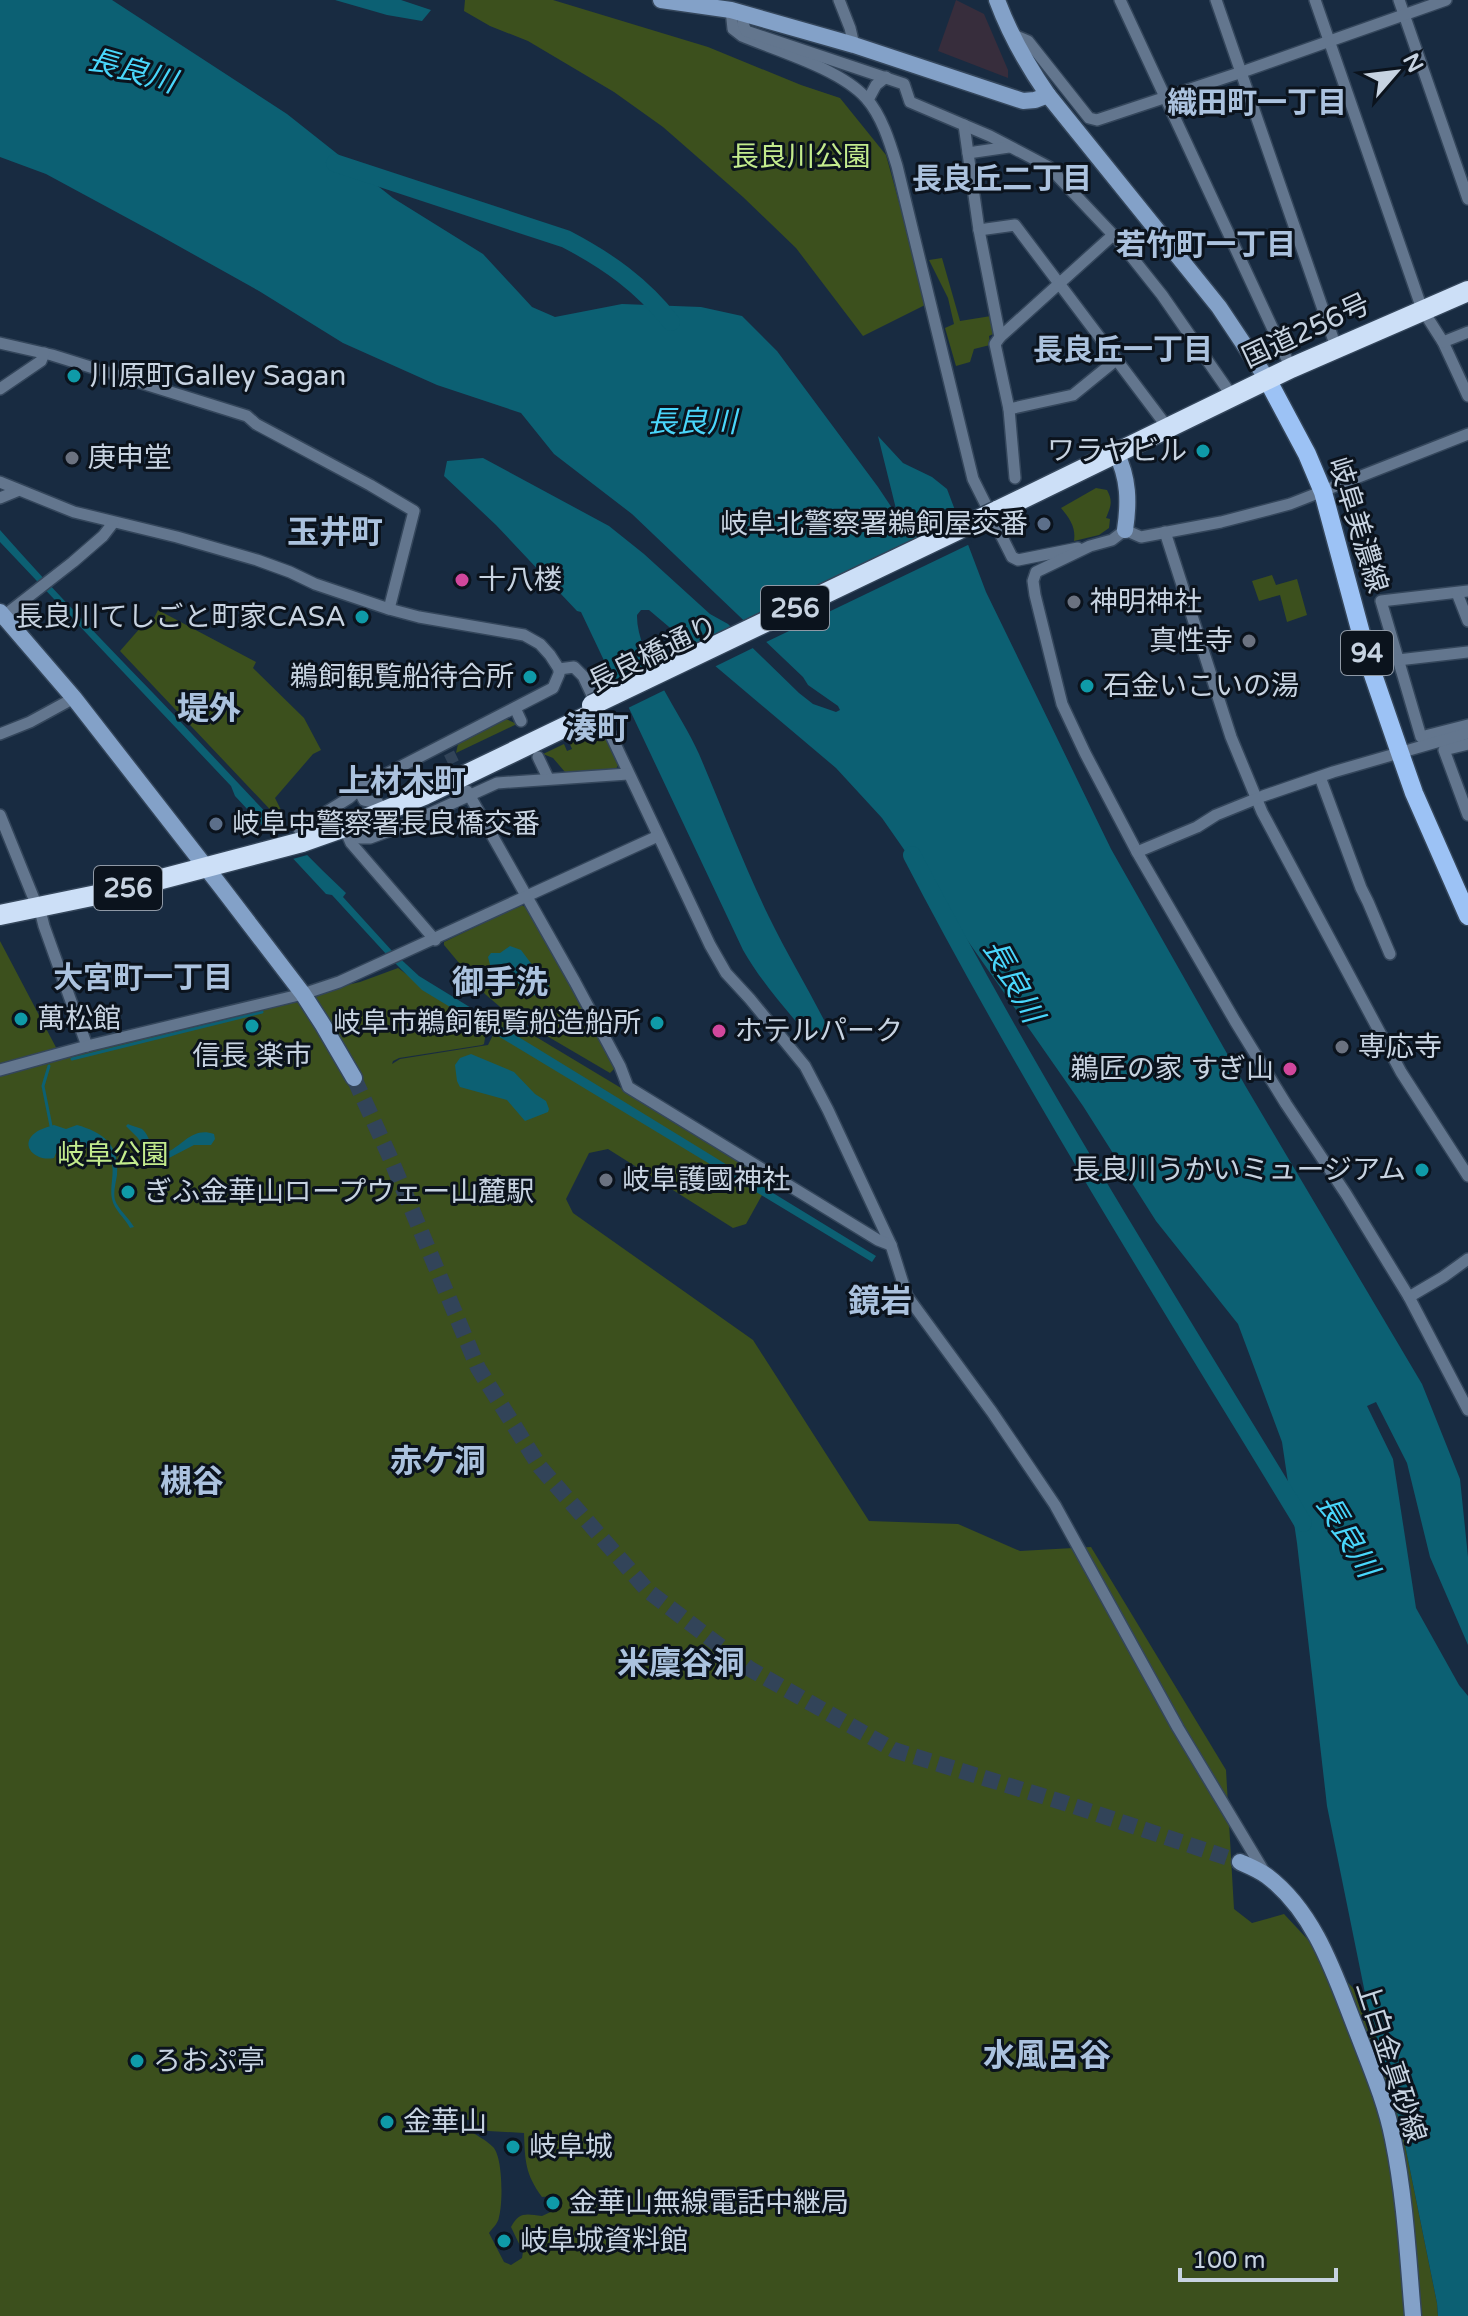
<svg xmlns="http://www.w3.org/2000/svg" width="1468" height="2316" font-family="'Varela Round','Noto Sans JP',sans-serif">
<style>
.commercial{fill:#372d3c}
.green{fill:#3c501d;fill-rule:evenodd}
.water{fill:#0c6073}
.pier{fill:#182b41}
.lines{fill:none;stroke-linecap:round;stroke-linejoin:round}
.stream{stroke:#0c6073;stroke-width:3}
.river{stroke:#0c6073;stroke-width:18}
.street-tunnel{stroke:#324459;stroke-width:11;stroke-dasharray:11 5.5;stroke-linecap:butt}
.secondary-tunnel{stroke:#324459;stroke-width:16;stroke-dasharray:16 8;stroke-linecap:butt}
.street-casing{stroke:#34465b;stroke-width:14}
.secondary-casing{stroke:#34465b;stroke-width:19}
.primary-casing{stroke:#34465b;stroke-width:21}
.highway-casing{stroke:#34465b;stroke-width:23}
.street{stroke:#63768e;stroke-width:11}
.secondary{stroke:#83a1c8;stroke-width:16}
.primary{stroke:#9cc2f5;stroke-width:18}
.highway{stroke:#ccdff7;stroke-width:20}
.highway-bridge-casing{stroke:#34465b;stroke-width:23;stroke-linecap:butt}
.highway-bridge{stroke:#ccdff7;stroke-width:20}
.culture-dot{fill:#0f9aa8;stroke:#0b131d;stroke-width:3}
.worship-dot{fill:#6b7280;stroke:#0b131d;stroke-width:3}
.service-dot{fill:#5c6f8a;stroke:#0b131d;stroke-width:3}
.hotel-dot{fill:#d1479c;stroke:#0b131d;stroke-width:3}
.labels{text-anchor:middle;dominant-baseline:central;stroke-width:6;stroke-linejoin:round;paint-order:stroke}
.shield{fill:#0b131d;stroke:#8f99a6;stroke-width:2}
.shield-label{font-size:26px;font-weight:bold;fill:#c7d3e1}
.park-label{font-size:28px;fill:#c3eb8d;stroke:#0b131d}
.street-label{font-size:28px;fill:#c7d3e1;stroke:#0b131d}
.poi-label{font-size:28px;fill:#c7d3e1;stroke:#0b131d;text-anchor:start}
.water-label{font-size:30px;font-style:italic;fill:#49d6fb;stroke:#0b131d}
.neighbourhood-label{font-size:30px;font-weight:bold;fill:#abc2de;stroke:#0b131d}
.quarter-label{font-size:32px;font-weight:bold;fill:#abc2de;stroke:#0b131d}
</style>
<rect width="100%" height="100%" fill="#182b41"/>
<path class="commercial" d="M956 0 984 14 1008 70V78L938 51Z"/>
<g class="green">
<path d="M465 0H553L708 47 801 85 840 98 886 155 927 304 863 336 796 248 743 197 663 127 614 92 528 41 490 26 464 11Z"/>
<path d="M942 258 960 321 991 316 995 333 989 336 990 345 974 349 970 362 956 366 945 328 954 324 948 298 929 260Z"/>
<path d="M1096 488 1107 490C1113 501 1111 506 1106 518L1110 519 1109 528 1099 535 1074 541C1076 527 1070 519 1061 508Z"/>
<path d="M1272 575 1276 585 1297 579 1307 615 1287 622 1280 595 1259 601 1252 581Z"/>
<path d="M158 610 256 662 253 668 304 718 321 750 313 754 275 798 285 818 280 820 120 651 148 619 153 620Z"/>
<path d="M506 719 517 724 456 753 458 744Z"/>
<path d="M594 730 598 738 606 734 620 762 616 769 565 772 553 758 543 754 564 744 567 751 572 749 569 742Z"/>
<path d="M521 905 528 908 616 1067 610 1073 506 1012 485 994 444 945V942Z"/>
<path d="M0 941 60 1055 87 1046 360 982 398 968 486 1032 484 1044 482 1045 399 1058 393 1061 392 1064 400 1059 488 1045 500 1021 508 1020 754 1168 766 1188 746 1224 733 1228 608 1149 589 1153 566 1199 573 1213 753 1340 869 1521 958 1524 1020 1551 1091 1547 1226 1770 1234 1909 1252 1923 1284 1914 1367 2003 1403 2135 1437 2303 1438 2316H0ZM463 2117 488 2131 524 2133C525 2160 525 2174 542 2197L556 2196 561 2204 559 2208 542 2216C527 2214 519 2211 511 2227L523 2252 522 2258 511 2265 504 2262 489 2233C493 2227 498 2224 499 2217 503 2203 503 2157 493 2147 484 2137 464 2131 459 2119Z"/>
</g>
<g class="water">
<path d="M0 0H112L287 114 393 198 483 254 532 307 555 317 622 304 701 307 742 316 777 351 878 487 898 517 878 436 903 463 932 477 947 489 986 592 1111 849 1246 1087 1422 1384 1460 1479 1468 1557V1645L1430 1557 1407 1463 1376 1402 1367 1406 1393 1459 1416 1608 1459 1685 1468 1696V2316H1438L1437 2303 1403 2135 1367 2003 1327 1806 1297 1543 1282 1442 1238 1324 1156 1221 1083 1106 882 818 836 768 649 610H641L637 615C636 655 682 715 699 754 722 808 743 863 769 917 786 952 806 985 824 1020L827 1029 812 1040C787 1011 762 983 743 950L611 670 609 671 581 612 577 611 496 525 444 476 447 461 483 458 609 526 644 554 710 614 728 624 799 693 813 704 836 712 840 710 838 706 808 685 803 677 632 514 554 454 521 413 437 385 343 343 259 291 157 234 46 174 0 157Z"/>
<path d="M335 0H401L431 10 422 21 387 15Z"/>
<path d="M0 530C56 594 117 655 176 717 232 776 286 836 346 893L343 897 393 952 419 976 876 1256 872 1262 422 990 387 955 332 895 326 894 235 796 231 786 0 542Z"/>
<path d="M510 946 521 950 536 970 548 979 549 986 547 992C529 1000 525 992 515 979L502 983 493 976 488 957 491 953H500Z"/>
<path d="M471 1054 514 1072 535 1094 546 1101 549 1109 548 1112 525 1121 507 1100 460 1087 457 1081 455 1065 460 1058Z"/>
<path d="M128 1124C129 1125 140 1128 142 1129 154 1140 145 1150 168 1152 184 1144 193 1127 214 1134L215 1139 211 1145H194L169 1158H158L148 1152 137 1137 126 1126Z"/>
<path d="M54 1125 66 1129 77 1125C102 1132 120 1144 117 1175 116 1182 113 1192 115 1200 118 1209 129 1218 134 1227L130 1228C125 1218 114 1210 112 1199 109 1182 118 1168 107 1152 81 1139 73 1157 56 1153L54 1158C35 1162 19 1145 35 1133 40 1129 48 1127 54 1125Z"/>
</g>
<g class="pier">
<path d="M962 517 972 543 762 644 740 623Z"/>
<path d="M735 625 757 646 712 668 688 648Z"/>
<path d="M656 663 669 688 626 709 613 683Z"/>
<path d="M278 822 311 854 289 860 258 827Z"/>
</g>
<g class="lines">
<g class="stream">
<path d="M72 1059 262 1012"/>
<path d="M49 1066 43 1086 51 1126"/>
</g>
<g class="river">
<path d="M335 163 566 239C608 261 642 285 671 322"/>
<path d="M912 855C1031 1084 1169 1302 1303 1523"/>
</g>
<path class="street-tunnel" d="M449 753 463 782"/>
<path class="secondary-tunnel" d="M354 1078 389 1155 478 1368 540 1467 648 1591 750 1669 894 1750 1065 1803 1240 1862"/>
<defs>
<g id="street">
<path d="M839 0 850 28 854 45"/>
<path d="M1120 0 1291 368"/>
<path d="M1216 0 1336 347"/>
<path d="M1315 0 1422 309 1443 342 1468 396"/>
<path d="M1399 0 1468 199"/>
<path d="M731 10 733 29 742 36C778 51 840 69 866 98 882 116 890 143 897 166L973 479 1012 557 1018 560 1078 548"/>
<path d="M745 13 743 24 746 31 904 84 910 102 990 136 1049 167 1119 241 1162 295 1232 396"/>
<path d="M1009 33 1028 41 1089 118 1097 120 1242 72 1446 0"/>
<path d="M868 100 876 85 886 77"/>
<path d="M964 125 979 230 1000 337 995 344 1009 409 1015 478"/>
<path d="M968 153 1009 147"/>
<path d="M979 230 1015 225 1168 428"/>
<path d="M1000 337 1113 235"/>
<path d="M1443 342 1468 332"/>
<path d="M0 343 52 355 247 416 256 424 370 485 414 511 389 609"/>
<path d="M0 389 41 361 44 353"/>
<path d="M1009 409 1073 395 1116 360"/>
<path d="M1468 434 1290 504 1221 522 1141 537 1125 530 1112 540 1090 546 1036 572 1033 581 1035 595 1062 704 1085 753 1137 852 1235 1021 1286 1104 1346 1194 1409 1297 1468 1410"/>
<path d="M0 482 74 512 177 537 257 560 290 572 315 584 389 609 419 617 524 635 540 644 550 655 559 669V674L553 688 363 786 349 798 299 829"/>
<path d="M0 498 17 491"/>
<path d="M1165 532 1231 737 1262 812 1401 1072 1468 1176"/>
<path d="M1468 591 1381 601 1421 737 1468 725"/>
<path d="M1457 593 1468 621"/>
<path d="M0 619 73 562 103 536 113 523"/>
<path d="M1398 660 1468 652"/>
<path d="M559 669 574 667 583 676 710 945 726 973 750 999 805 1066 828 1110 891 1245 907 1296 992 1412 1055 1505 1178 1728 1265 1873"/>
<path d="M515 708 521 721"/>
<path d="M0 734 30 722 74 698"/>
<path d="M1468 744 1444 750 1468 815"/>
<path d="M538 757 548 778"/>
<path d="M1320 777 1361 888 1368 902 1390 954"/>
<path d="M363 786 361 794 364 800 378 803"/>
<path d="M467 791 575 982 620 1066 628 1087 878 1240 891 1245"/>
<path d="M0 815 34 899"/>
<path d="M353 824 360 838H370L400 827 497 783 628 774"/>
<path d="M344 827 351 843 435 940"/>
<path d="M1137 852 1197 827 1216 815 1263 796 1333 772 1468 733"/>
<path d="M39 906 44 926 87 1046"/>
<path d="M0 1070 87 1046 303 994 339 982 658 836"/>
<path d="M1409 1297 1443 1277 1468 1259"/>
</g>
<g id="secondary">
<path d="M661 0 731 10 854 45 1023 101 1035 100 1048 95"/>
<path d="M997 0C1010 35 1027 65 1048 95L1219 307 1267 379"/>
<path d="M1116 453C1129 478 1129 503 1125 530"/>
<path d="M0 612 74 698 222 888 303 994 323 1025 354 1078"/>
<path d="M1240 1862C1249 1866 1259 1870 1267 1876 1317 1914 1336 1979 1358 2034 1371 2068 1386 2103 1393 2139 1405 2197 1408 2257 1413 2316"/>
</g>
<path id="primary" d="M1267 379 1307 454 1323 492 1369 663 1400 753 1414 793 1468 916"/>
<g id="highway">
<path d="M997 511 1291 368 1468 291"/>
<path d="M0 915 116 891 302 842 353 824 424 795 596 712"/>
</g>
</defs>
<use href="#street" class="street-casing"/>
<use href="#secondary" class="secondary-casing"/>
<use href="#primary" class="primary-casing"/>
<use href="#highway" class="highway-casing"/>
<use href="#street" class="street"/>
<use href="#secondary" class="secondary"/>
<use href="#primary" class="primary"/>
<use href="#highway" class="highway"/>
<defs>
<path id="highway-bridge" d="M592 705 997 511"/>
</defs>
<use href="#highway-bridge" class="highway-bridge-casing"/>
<use href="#highway-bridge" class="highway-bridge"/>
</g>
<g class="culture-dot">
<circle cx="74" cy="376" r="8"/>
<circle cx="1203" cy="451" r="8"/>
<circle cx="362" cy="617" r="8"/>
<circle cx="530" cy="677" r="8"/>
<circle cx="1087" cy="686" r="8"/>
<circle cx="21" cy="1019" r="8"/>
<circle cx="657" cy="1023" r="8"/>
<circle cx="252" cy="1026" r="8"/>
<circle cx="1422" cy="1170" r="8"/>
<circle cx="128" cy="1192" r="8"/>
<circle cx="137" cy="2061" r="8"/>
<circle cx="387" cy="2122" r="8"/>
<circle cx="513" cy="2147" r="8"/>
<circle cx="553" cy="2203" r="8"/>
<circle cx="504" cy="2241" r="8"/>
</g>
<g class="worship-dot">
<circle cx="72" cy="458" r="8"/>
<circle cx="1074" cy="602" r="8"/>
<circle cx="1249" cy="641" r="8"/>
<circle cx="1342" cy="1047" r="8"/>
<circle cx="606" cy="1180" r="8"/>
</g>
<g class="service-dot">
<circle cx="1044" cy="524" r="8"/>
<circle cx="216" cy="824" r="8"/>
</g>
<g class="hotel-dot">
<circle cx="462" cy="580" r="8"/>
<circle cx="719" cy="1031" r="8"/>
<circle cx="1290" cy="1069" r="8"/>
</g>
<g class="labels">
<g class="shield">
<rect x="761" y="586" width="68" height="44" rx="6"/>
<rect x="1341" y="631" width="52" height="44" rx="6"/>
<rect x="94" y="866" width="68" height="44" rx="6"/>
</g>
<g class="shield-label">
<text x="795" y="608">256</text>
<text x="1367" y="653">94</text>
<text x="128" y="888">256</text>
</g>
<g class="park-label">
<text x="801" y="157">長良川公園</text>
<text x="113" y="1155">岐阜公園</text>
</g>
<g class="street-label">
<text transform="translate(1306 331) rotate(-25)">国道256号</text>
<text transform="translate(1358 525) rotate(73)">岐阜美濃線</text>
<text transform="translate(653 654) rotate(-26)">長良橋通り</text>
<text transform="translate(1391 2062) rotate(72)">上白金真砂線</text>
</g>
<g class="poi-label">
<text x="90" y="376">川原町Galley Sagan</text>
<text x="1187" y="451" text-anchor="end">ワラヤビル</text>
<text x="88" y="458">庚申堂</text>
<text x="1028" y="524" text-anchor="end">岐阜北警察署鵜飼屋交番</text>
<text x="478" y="580">十八楼</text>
<text x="1090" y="602">神明神社</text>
<text x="346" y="617" text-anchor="end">長良川てしごと町家CASA</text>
<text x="1233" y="641" text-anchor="end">真性寺</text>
<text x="514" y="677" text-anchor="end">鵜飼観覧船待合所</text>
<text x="1103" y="686">石金いこいの湯</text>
<text x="232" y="824">岐阜中警察署長良橋交番</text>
<text x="37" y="1019">萬松館</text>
<text x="641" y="1023" text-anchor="end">岐阜市鵜飼観覧船造船所</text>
<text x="735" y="1031">ホテルパーク</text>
<text x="1358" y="1047">専応寺</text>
<text x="252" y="1056" text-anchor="middle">信長 楽市</text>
<text x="1274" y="1069" text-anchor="end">鵜匠の家 すぎ山</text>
<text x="1406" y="1170" text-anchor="end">長良川うかいミュージアム</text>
<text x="622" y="1180">岐阜護國神社</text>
<text x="144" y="1192">ぎふ金華山ロープウェー山麓駅</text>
<text x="153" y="2061">ろおぷ亭</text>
<text x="403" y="2122">金華山</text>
<text x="529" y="2147">岐阜城</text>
<text x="569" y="2203">金華山無線電話中継局</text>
<text x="520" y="2241">岐阜城資料館</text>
</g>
<g class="water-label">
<text transform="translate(132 71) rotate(16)">長良川</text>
<text x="692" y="422">長良川</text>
<text transform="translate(1013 981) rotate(61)">長良川</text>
<text transform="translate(1347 1536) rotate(59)">長良川</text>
</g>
<g class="neighbourhood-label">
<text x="1257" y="103">織田町一丁目</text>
<text x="1002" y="179">長良丘二丁目</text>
<text x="1206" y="245">若竹町一丁目</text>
<text x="1123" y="350">長良丘一丁目</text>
<text x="143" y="978">大宮町一丁目</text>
</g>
<g class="quarter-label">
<text x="335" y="533">玉井町</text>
<text x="209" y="709">堤外</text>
<text x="597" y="729">湊町</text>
<text x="402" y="782">上材木町</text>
<text x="500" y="983">御手洗</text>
<text x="880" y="1302">鏡岩</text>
<text x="438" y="1462">赤ケ洞</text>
<text x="192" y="1482">槻谷</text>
<text x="681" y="1664">米廩谷洞</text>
<text x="1047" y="2056">水風呂谷</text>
</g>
</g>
<g transform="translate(1396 72) rotate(62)" stroke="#0b131d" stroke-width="6" paint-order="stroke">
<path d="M0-6L14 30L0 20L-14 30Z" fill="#c7d3e1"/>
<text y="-12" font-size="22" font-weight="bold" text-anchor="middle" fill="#c7d3e1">N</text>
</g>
<path d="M1180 2268v12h156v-12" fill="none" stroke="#c7d3e1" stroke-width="4"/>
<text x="1192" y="2268" font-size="24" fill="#c7d3e1" stroke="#0b131d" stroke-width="6" paint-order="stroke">100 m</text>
</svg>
